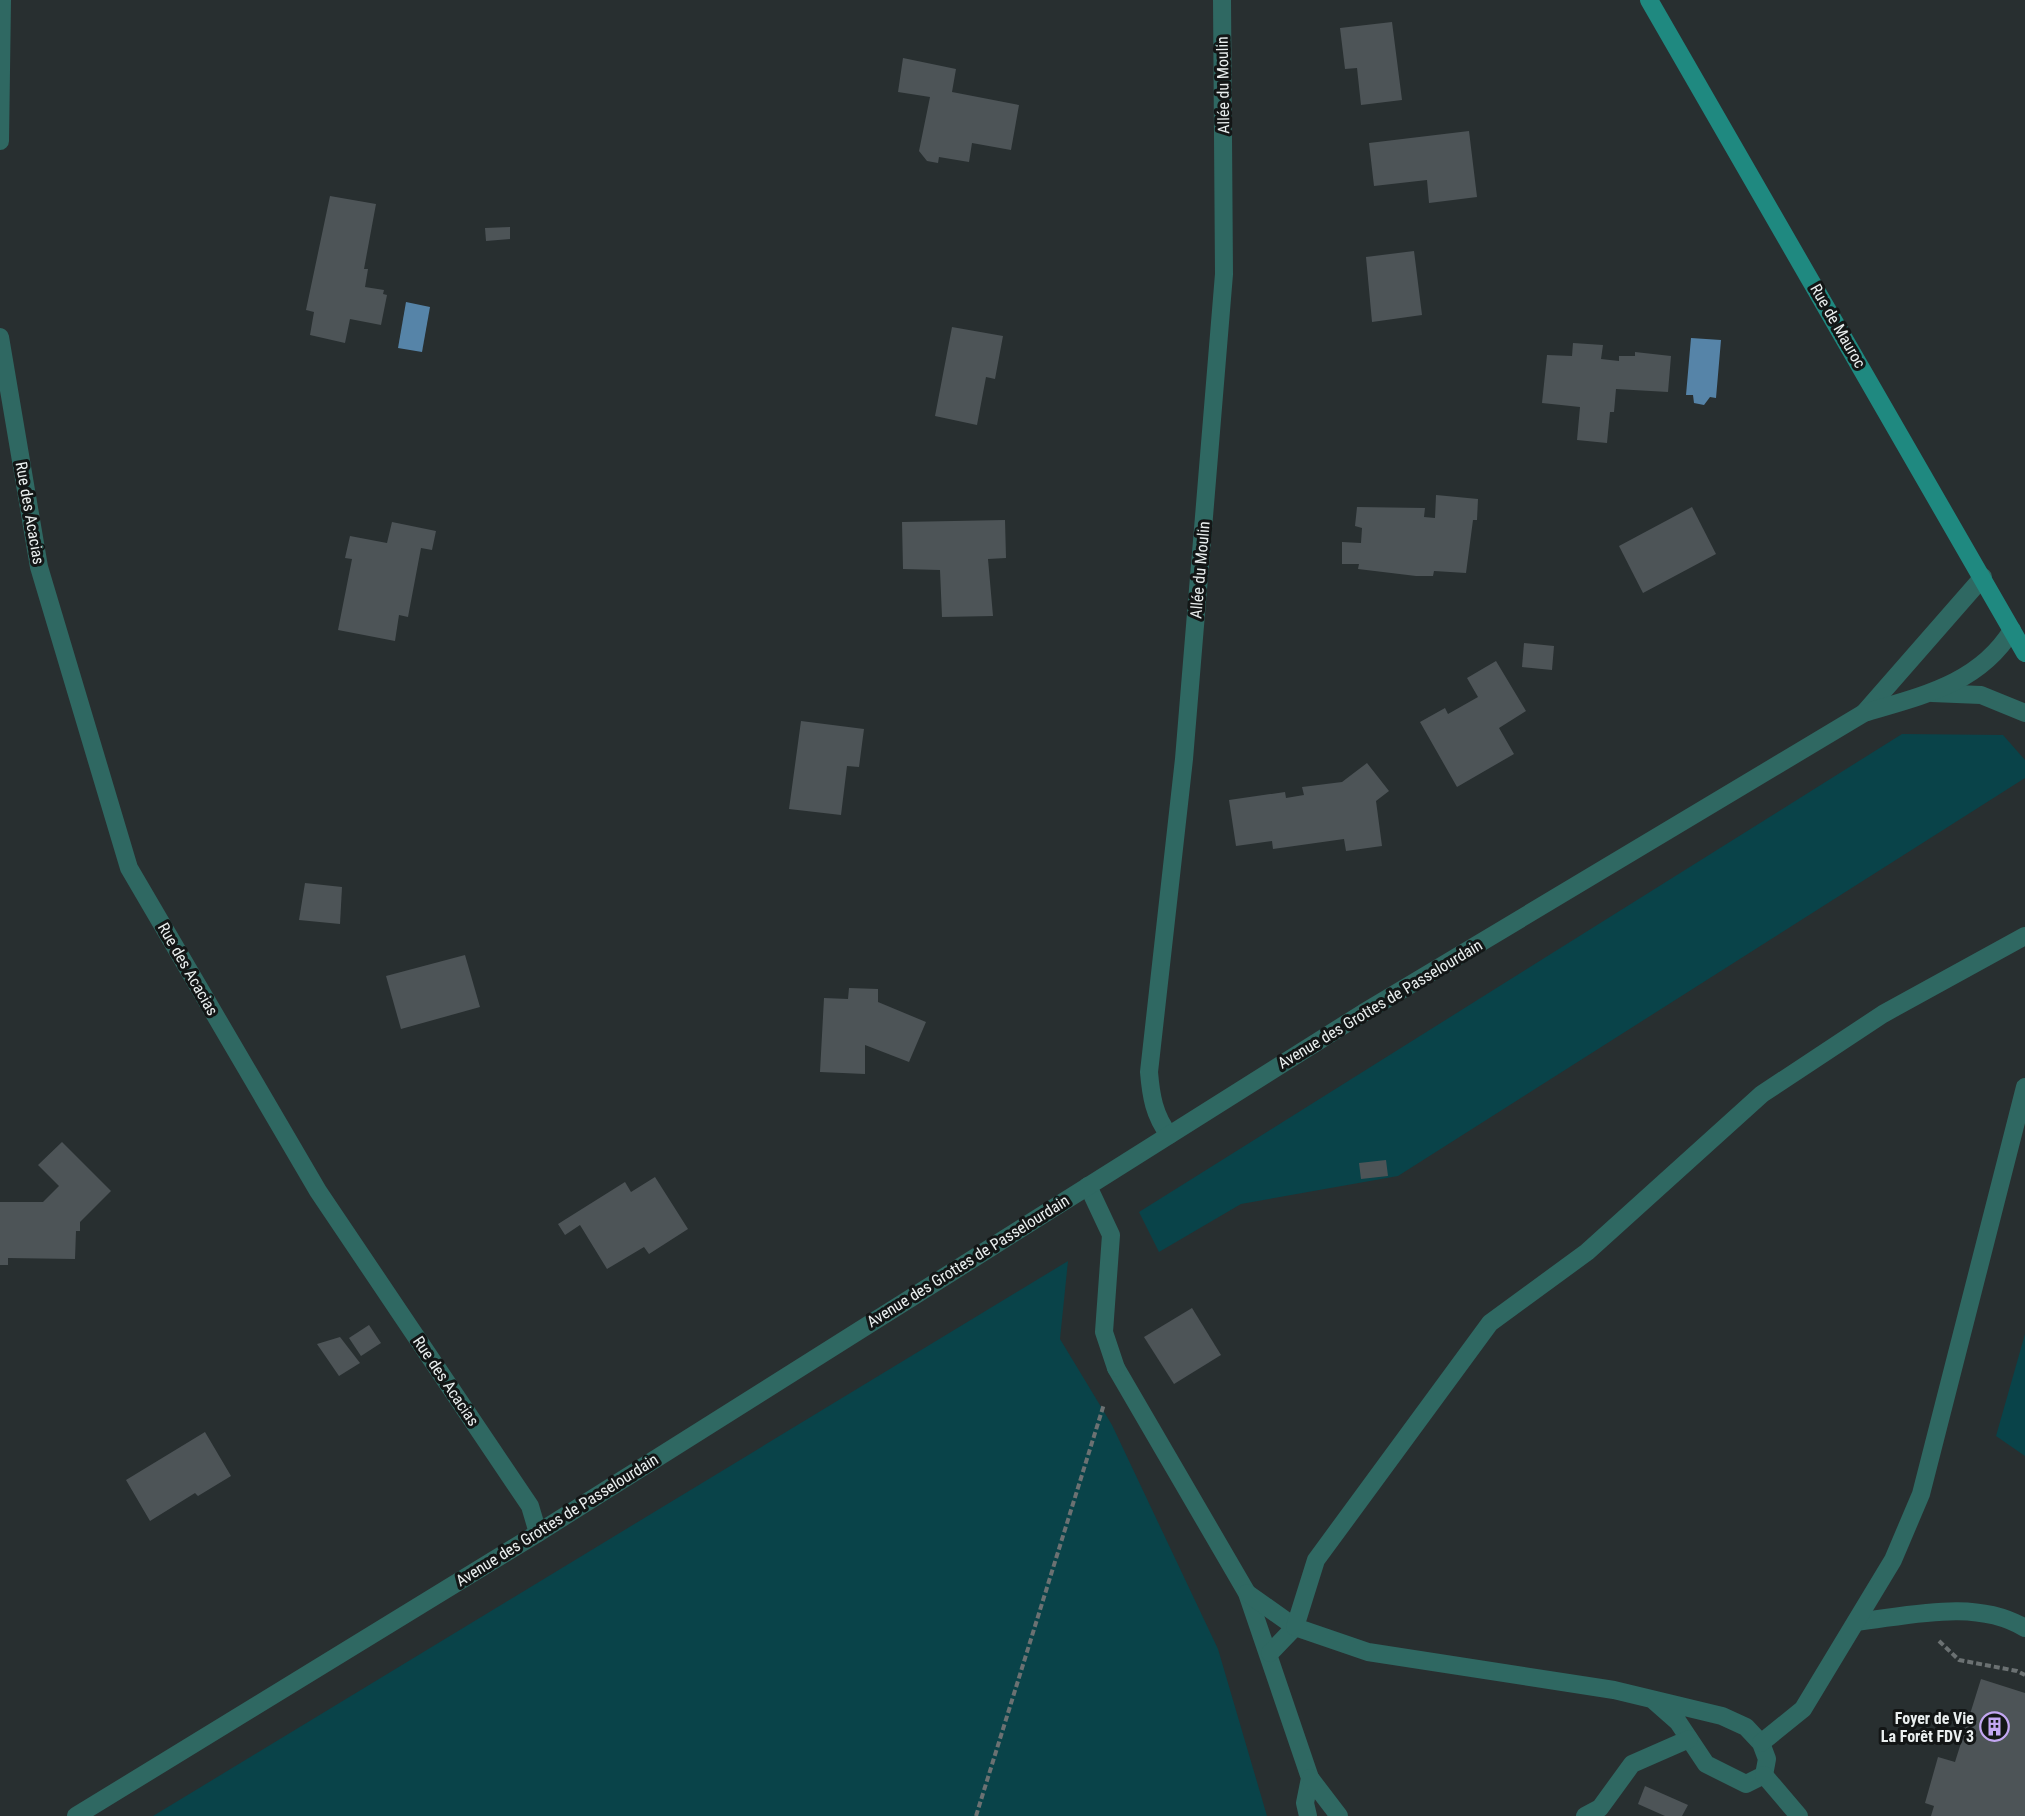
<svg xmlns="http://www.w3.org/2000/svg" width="2025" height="1816" font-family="'Roboto Condensed',sans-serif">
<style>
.green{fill:#094349}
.water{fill:#5684a8}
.building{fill:#4d5457}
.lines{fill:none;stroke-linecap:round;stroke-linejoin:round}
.path{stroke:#6b7172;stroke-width:4;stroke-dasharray:6 3;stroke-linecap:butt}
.lane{stroke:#2f6862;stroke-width:18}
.street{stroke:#2f6862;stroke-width:18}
.secondary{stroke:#1f8980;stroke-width:18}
.labels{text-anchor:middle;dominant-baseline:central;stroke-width:6;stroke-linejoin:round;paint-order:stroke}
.street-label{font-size:16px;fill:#eaefef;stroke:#131616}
.poi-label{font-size:16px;font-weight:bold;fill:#eaefef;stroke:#131616;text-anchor:end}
</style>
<rect width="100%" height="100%" fill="#282f30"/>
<g class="green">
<path d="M1902 734 2003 735 2025 760V778L1398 1176 1241 1204 1159 1252 1139 1212Z"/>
<path d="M1068 1261 1060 1339 1112 1425 1218 1649 1267 1816H153Z"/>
<path d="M2025 1334V1456L1996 1436Z"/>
</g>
<g class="water">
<path d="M406 302 430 307 422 352 398 348Z"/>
<path d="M1691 338 1721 340 1716 398 1710 397 1704 405 1694 403 1693 395H1686Z"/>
</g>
<g class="building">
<path d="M1392 22 1402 100 1361 105 1357 68 1345 69 1340 28Z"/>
<path d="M903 58 956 69 952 92 1019 105 1011 150 972 143 969 162 939 157 938 163 927 161 919 151 930 97 898 92Z"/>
<path d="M1469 131 1477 197 1429 203 1427 180 1374 186 1369 143Z"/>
<path d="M330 196 376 204 364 269H368L365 287 384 290 383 294 387 295 381 325 350 319 345 343 310 335 314 312 306 310Z"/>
<path d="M510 227V239L486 241 485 228Z"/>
<path d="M1414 251 1422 315 1372 322 1366 257Z"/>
<path d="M952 327 1003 336 995 379 986 377 977 425 935 416Z"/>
<path d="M1573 343 1603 345 1601 359 1619 361V356H1635V352L1671 356 1668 392 1616 389 1614 412H1610L1607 443 1577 440 1580 407 1542 403 1547 355 1572 356Z"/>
<path d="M1436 495 1478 499 1477 520H1473L1466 573 1434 571 1433 576H1416L1358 569 1359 564H1342V542L1361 543 1362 528 1355 526 1357 507 1425 508 1424 517 1435 518Z"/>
<path d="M1692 507 1716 554 1643 593 1619 546Z"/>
<path d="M1005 520 1006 558 988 559 993 616 942 617 940 570 903 569 902 522Z"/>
<path d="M392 522 436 531 432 550 421 548 408 617 399 615 395 641 338 630 352 559 345 558 350 536 387 543Z"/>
<path d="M1524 643 1554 646 1552 670 1522 667Z"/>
<path d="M1496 661 1526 711 1499 728 1514 754 1457 787 1420 722 1445 708 1448 714 1478 697 1467 678Z"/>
<path d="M801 721 864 729 859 767 847 766 841 815 789 809Z"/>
<path d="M1367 763 1389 791 1376 801 1382 846 1346 851 1344 839 1273 849 1272 841 1236 846 1229 800 1285 792 1286 798 1304 795 1302 787 1342 782Z"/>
<path d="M305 883 342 887 340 924 299 920Z"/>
<path d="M465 955 480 1007 401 1029 386 976Z"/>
<path d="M849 988 878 989V1002L926 1022 909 1062 865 1045V1074L820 1072 824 998 848 999Z"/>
<path d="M62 1142 111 1191 80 1222V1231H76L75 1259 8 1258V1265H0V1202H43L59 1186 38 1165Z"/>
<path d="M1386 1160 1388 1176 1361 1179 1359 1163Z"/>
<path d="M655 1177 688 1229 649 1254 644 1247 607 1269 580 1225 565 1235 558 1224 625 1182 631 1192Z"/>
<path d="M1192 1308 1221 1355 1174 1384 1144 1337Z"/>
<path d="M369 1325 381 1343 361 1356 349 1338Z"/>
<path d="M340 1337 360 1363 339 1376 317 1344Z"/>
<path d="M205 1432 231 1476 198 1496 195 1493 150 1521 126 1480Z"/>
<path d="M1981 1679 2025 1693V1816H1931L1934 1806 1925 1803 1938 1757 1955 1762Z"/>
<path d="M1645 1786 1688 1805 1682 1816H1665L1638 1804Z"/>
</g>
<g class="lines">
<g class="path">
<path d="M1939 1641 1959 1660 2017 1671 2025 1675"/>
<path d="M976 1816 1104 1404"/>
</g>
<g class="lane">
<path d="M1116 1368 1247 1593 1310 1778 1305 1803 1308 1816"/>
<path d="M1247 1593 1295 1627 1270 1653"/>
<path d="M1856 1622C1909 1616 1976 1598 2025 1628"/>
<path d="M1653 1700 1678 1722 1706 1764 1746 1784 1764 1775 1767 1759 1761 1743 1746 1727 1722 1716 1614 1690 1368 1652 1295 1627 1316 1560 1490 1323 1587 1252 1762 1094 1883 1014 2025 936"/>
<path d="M1761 1743 1803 1709 1893 1560 1921 1494 2025 1087"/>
<path d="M1764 1775 1799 1816"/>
<path d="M1310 1778 1339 1816"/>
<path d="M1585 1816 1600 1808 1632 1764 1689 1739"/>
</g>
<g class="street">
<path d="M0 141 2 0"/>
<path d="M0 337 39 567 129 868 318 1191 530 1506 538 1533"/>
<path d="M1932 693 1981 695 2025 713"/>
<path d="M1864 713 1983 577"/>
<path d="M1169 1135C1154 1115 1151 1096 1149 1072L1184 759 1224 274 1222 0"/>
<path d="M1088 1186 1111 1235 1104 1332 1116 1368"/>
<path d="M76 1816 538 1533 1363 1013 1864 713C1921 696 1979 684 2012 630"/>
</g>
<path class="secondary" d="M1649 0 2025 653"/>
</g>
<defs>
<symbol id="building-ring" viewBox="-11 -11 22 22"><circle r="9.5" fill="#131616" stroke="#c3a7f2" stroke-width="1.5"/><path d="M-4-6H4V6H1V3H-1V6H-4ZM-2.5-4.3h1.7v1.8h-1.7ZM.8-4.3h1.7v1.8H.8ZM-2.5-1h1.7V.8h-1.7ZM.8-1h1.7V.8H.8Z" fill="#c3a7f2"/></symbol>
</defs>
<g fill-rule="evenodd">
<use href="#building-ring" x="1978" y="1710" width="33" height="33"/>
</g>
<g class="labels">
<g class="street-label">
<text transform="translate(1223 85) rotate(-91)">Allée du Moulin</text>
<text transform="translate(1838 326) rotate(60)">Rue de Mauroc</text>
<text transform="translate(30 513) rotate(80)">Rue des Acacias</text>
<text transform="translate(1200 570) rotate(-85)">Allée du Moulin</text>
<text transform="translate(188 969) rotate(60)">Rue des Acacias</text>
<text transform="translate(1380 1004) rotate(-31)">Avenue des Grottes de Passelourdain</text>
<text transform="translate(968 1261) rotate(-32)">Avenue des Grottes de Passelourdain</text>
<text transform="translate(446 1381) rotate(56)">Rue des Acacias</text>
<text transform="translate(557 1520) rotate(-32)">Avenue des Grottes de Passelourdain</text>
</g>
<g class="poi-label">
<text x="1974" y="1718">Foyer de Vie<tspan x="1974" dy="18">La Forêt FDV 3</tspan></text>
</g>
</g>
</svg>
